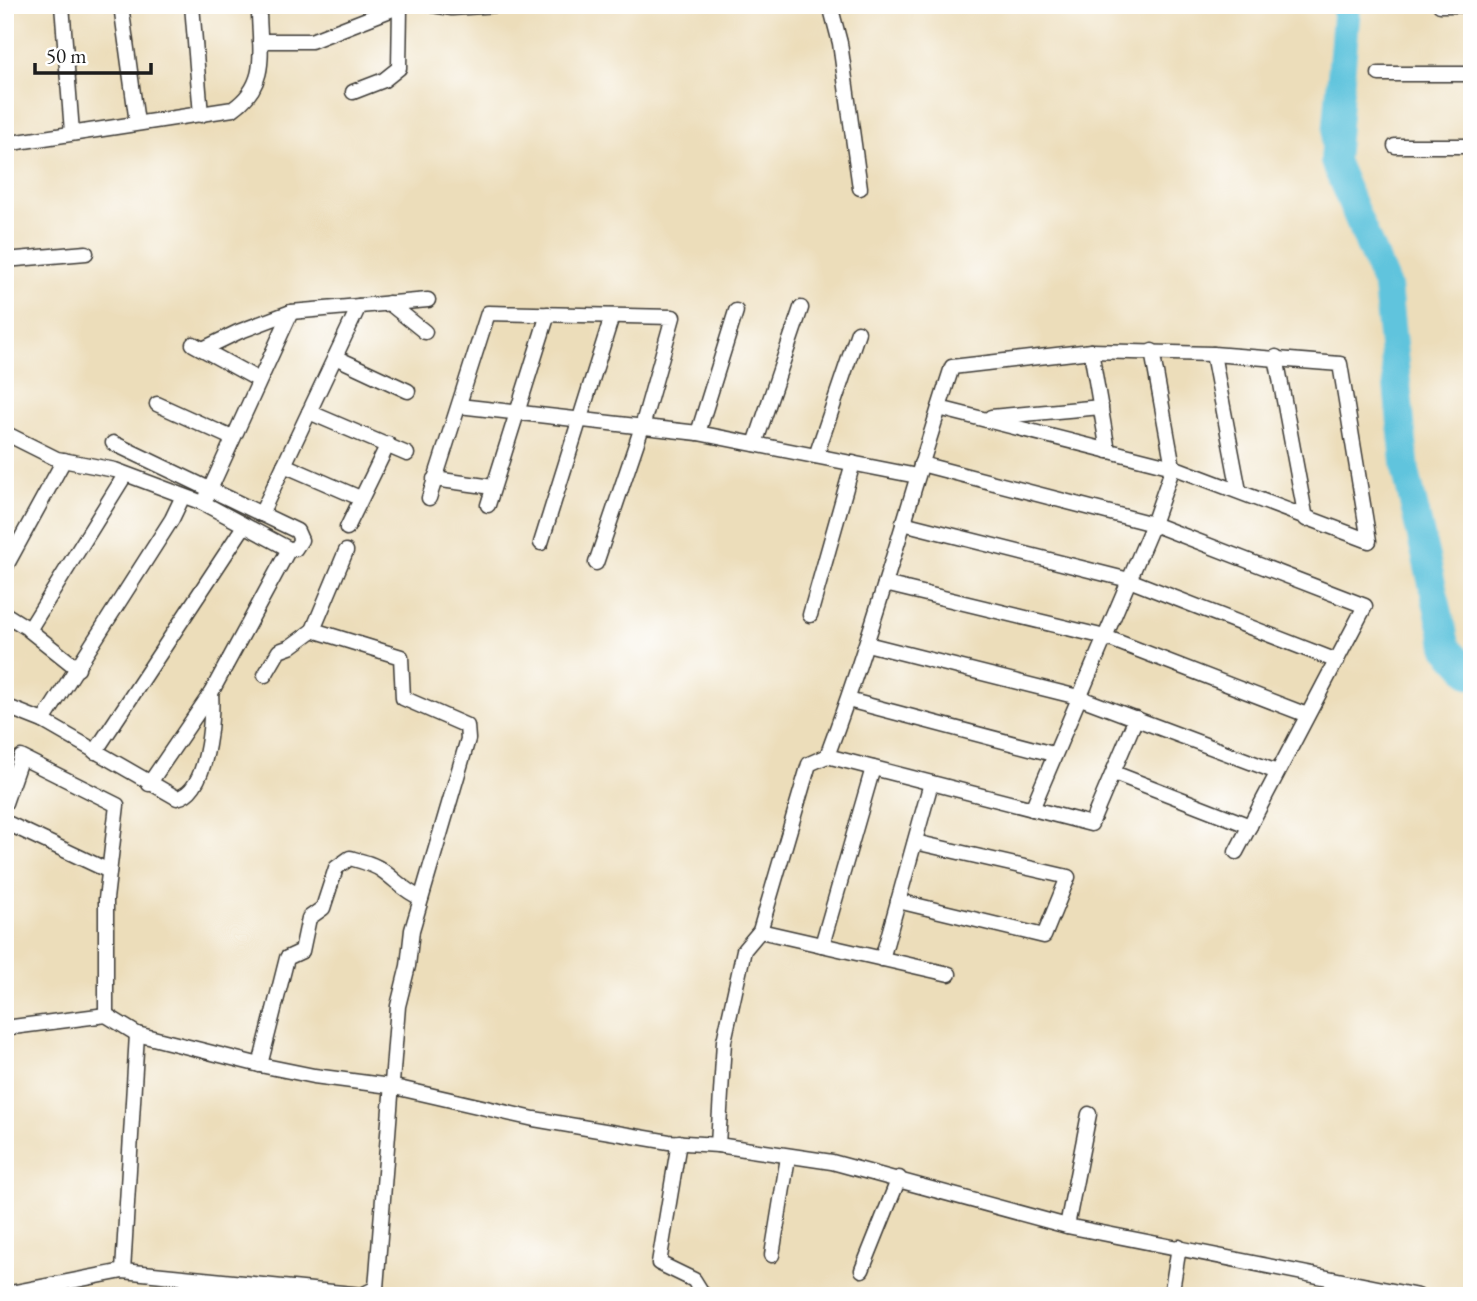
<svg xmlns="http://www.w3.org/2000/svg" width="1477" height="1301" font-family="'EB Garamond',serif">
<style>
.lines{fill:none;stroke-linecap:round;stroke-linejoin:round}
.river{stroke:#60c4dd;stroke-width:28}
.street-casing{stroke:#3b3934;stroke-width:17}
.street{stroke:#fff;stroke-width:14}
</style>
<rect width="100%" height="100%" fill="#fff"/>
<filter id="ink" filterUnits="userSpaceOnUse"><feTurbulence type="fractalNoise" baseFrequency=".0143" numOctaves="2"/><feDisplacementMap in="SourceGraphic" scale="14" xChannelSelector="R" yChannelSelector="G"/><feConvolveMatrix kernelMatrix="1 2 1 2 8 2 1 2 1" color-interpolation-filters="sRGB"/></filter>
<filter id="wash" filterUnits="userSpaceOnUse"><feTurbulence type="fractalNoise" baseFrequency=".00686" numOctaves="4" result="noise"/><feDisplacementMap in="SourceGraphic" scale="28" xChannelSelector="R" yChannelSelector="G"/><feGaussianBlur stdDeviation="1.57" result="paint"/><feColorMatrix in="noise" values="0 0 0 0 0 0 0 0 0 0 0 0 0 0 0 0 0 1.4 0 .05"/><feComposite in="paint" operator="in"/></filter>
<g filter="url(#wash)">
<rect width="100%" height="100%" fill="#ecddba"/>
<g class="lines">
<path class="river" d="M1347 5 1334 161 1387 287 1406 472 1447 648 1472 675"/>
</g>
</g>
<g filter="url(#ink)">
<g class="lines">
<defs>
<g id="street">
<path d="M62 5 72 132"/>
<path d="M121 5 137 123"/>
<path d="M192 5 201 115"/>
<path d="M432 5 452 8 498 5"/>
<path d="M830 5 840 43 860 188"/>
<path d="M1440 5H1472"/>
<path d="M260 41H311L403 5"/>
<path d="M1379 74H1472"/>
<path d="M353 92 384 80 399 68 400 8"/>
<path d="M5 144 233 109C272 82 258 45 259 5"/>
<path d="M1395 146H1472"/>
<path d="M5 260 86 253"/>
<path d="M389 303 425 332"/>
<path d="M193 344 259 380"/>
<path d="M205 348 238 332 291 312 359 306"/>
<path d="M1091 351 1108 451"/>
<path d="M1213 354 1239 491"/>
<path d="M335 357 408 391"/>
<path d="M1276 357 1306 519"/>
<path d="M157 404 232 438"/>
<path d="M459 406 698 433 917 476"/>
<path d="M309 412 407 454"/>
<path d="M991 417 1101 407"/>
<path d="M5 433 57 459 115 470 203 503 289 549"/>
<path d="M698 433 736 311"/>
<path d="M113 443 297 531 301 540 295 549H289L211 693 149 784"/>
<path d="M755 444 801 308"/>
<path d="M816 456 858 332"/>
<path d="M921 464 1153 524 1365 606 1236 852"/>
<path d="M284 465 360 498"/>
<path d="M434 479 493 487"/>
<path d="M207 496 291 312"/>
<path d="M429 498 488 313 673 317 642 427 596 563"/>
<path d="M488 505 548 314"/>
<path d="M261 514 359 306 428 300"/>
<path d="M903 523 1129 580 1337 661"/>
<path d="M347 528 388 444"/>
<path d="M541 543 612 316"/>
<path d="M346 551 313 630 401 657 403 698 467 726 468 739 412 930 408 966 398 1006 376 1288 379 1296"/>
<path d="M5 568 64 460"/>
<path d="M885 584 1105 637 1307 715"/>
<path d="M5 614 29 629"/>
<path d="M810 615 853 463"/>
<path d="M867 644 1078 697 1277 772"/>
<path d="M78 669 29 630 125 475"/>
<path d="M265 675 279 651 290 647 313 630"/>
<path d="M848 700 1053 754"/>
<path d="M5 706 43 721 172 519 183 496"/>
<path d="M43 721 177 798C208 792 213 719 211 693"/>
<path d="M95 752 244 526"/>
<path d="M827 756 1091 824 1136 718"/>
<path d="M1114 773 1250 826"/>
<path d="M5 803 21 757 117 805 106 899V1015"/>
<path d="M1032 809 1153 524 1173 467 1152 351"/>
<path d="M5 822 109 871"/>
<path d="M898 901 1044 936 1068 877 915 842"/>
<path d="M760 931 949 974"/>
<path d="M822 945 873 768"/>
<path d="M882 959 931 783"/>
<path d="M5 1028 106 1015 137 1034 260 1065 314 1076 390 1086 534 1119 669 1142 718 1145 832 1162 1067 1226 1418 1296"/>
<path d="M260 1065 287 958 302 951 309 918 323 908 336 868 350 858C361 861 374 864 383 871 397 881 404 891 421 898"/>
<path d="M679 1142 659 1263 694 1280 704 1296"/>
<path d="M718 1145 724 1041 744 950 760 931 809 764 827 756C875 628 910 496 952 367L1091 351 1213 354 1340 364 1369 541 1173 467 939 408"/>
<path d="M1067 1226 1089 1114"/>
<path d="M772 1255 788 1157"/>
<path d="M862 1270 899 1178"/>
<path d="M123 1271 137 1034"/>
<path d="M5 1294 123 1271 362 1295 376 1288"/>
<path d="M1171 1296 1179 1247"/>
</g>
</defs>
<use href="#street" class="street-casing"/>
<use href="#street" class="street"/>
</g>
</g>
<rect width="1477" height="1301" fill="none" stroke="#fff" stroke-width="28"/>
<path d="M35 63v10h116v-10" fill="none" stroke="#1c1c1c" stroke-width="3.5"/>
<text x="46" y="63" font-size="21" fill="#1c1c1c" stroke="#ffffff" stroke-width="5" paint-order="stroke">50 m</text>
</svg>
